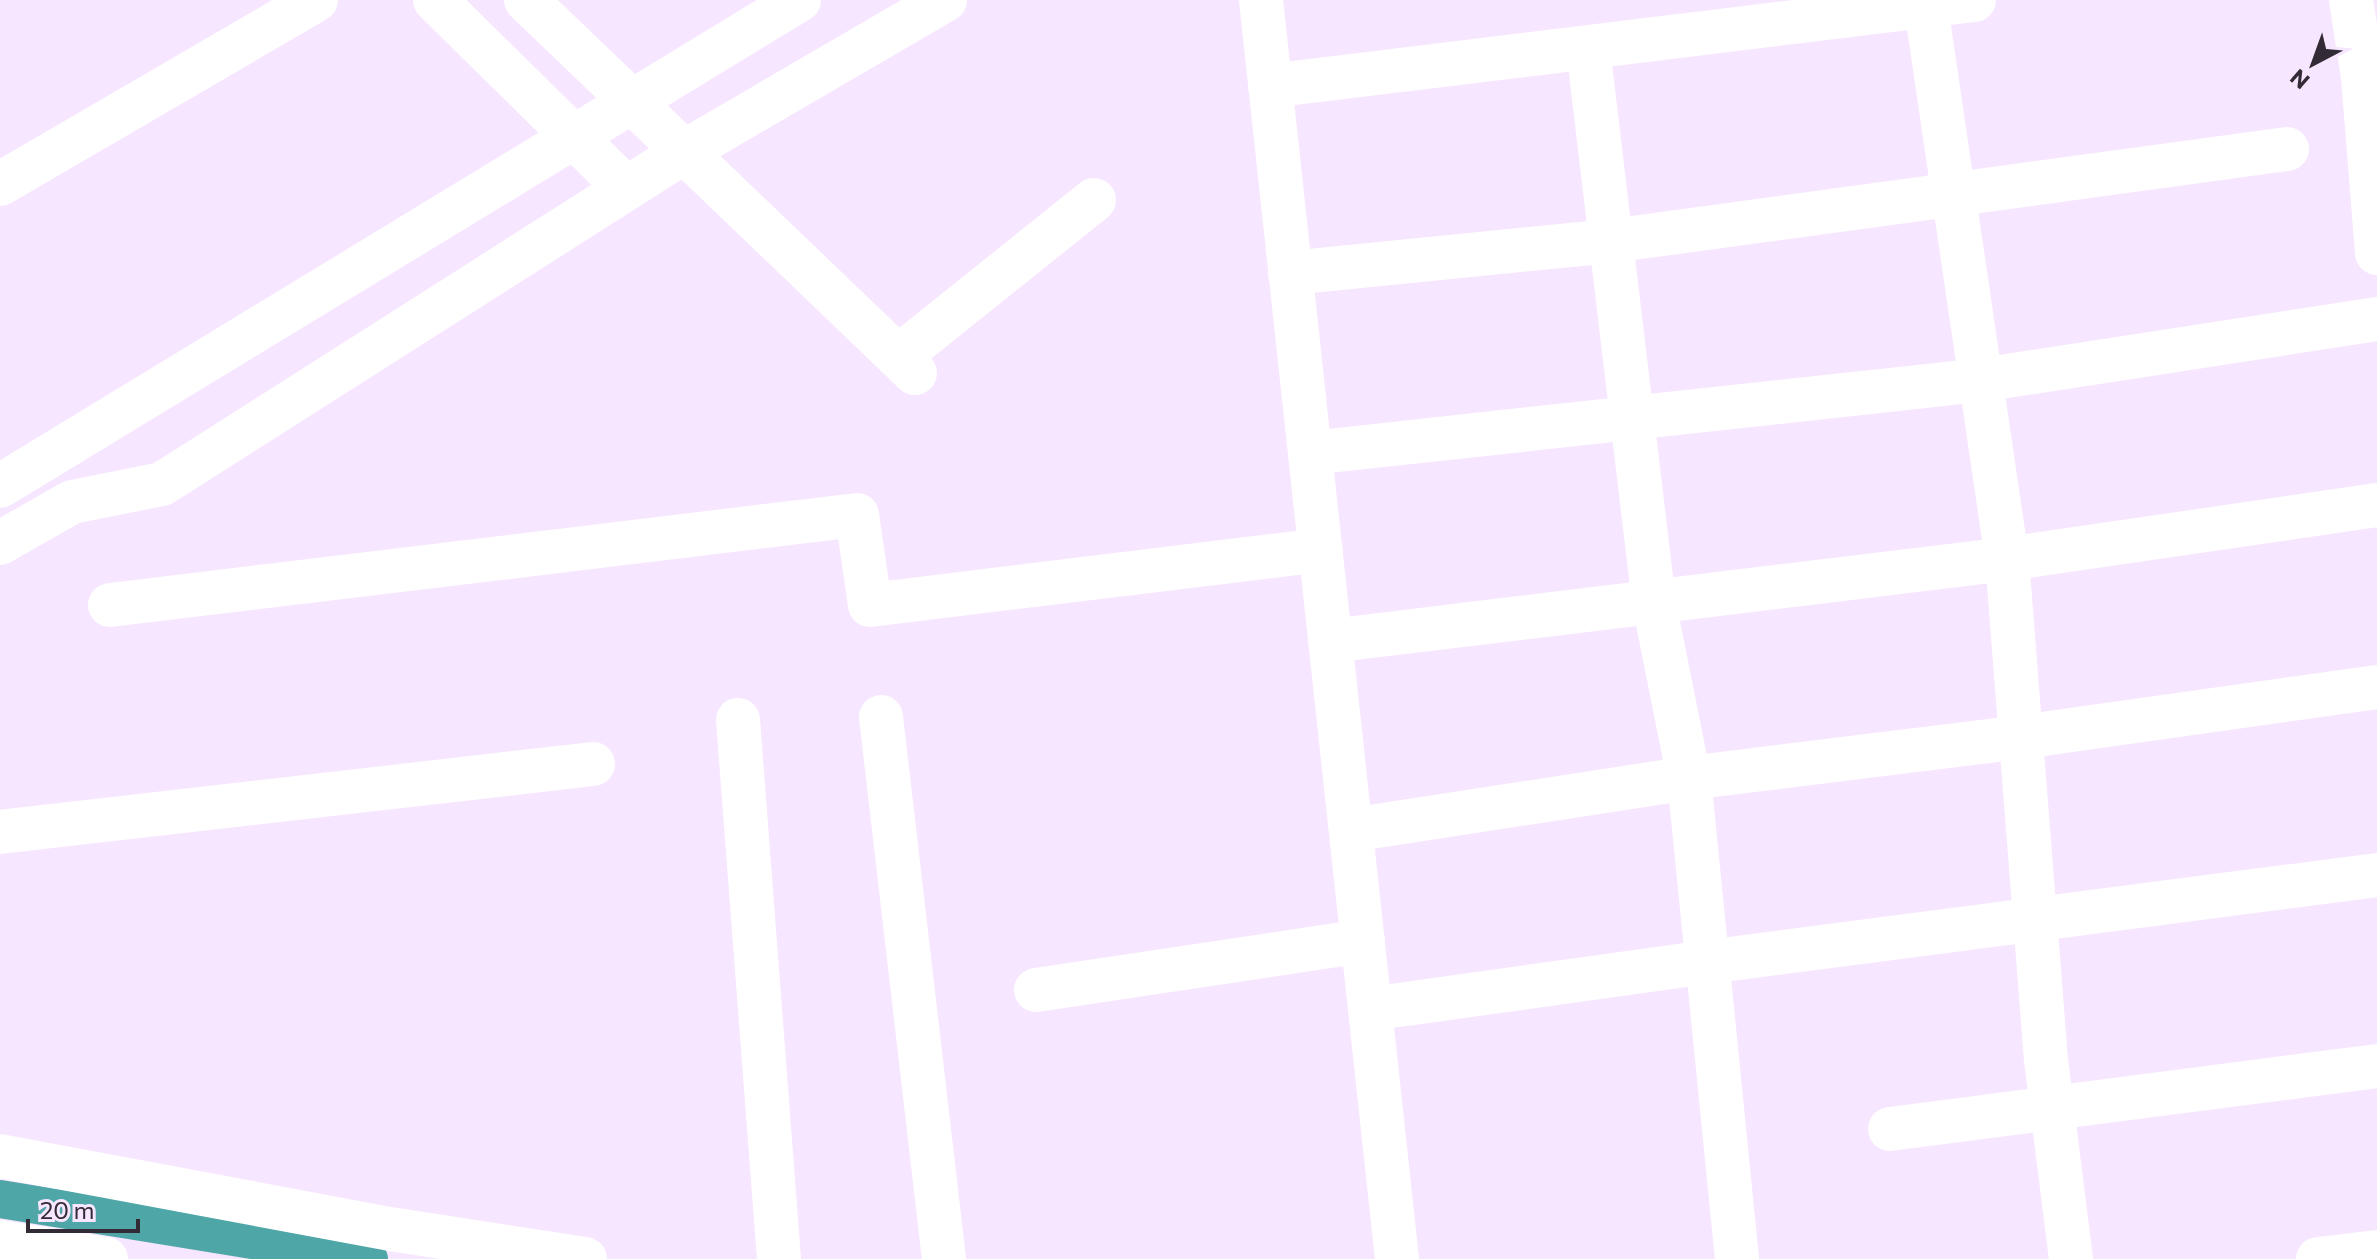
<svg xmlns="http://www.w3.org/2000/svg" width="2377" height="1259" font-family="Commissioner,sans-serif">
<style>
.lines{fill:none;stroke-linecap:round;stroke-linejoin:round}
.canal{stroke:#4fa6a7;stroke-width:38}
.minor{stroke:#fff;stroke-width:44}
.major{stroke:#fff;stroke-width:44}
</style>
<rect width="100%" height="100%" fill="#f7e6ff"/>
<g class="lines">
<path class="canal" d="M0 1199 369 1259"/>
<g class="minor">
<path d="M435 0 626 188"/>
<path d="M526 0 915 373"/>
<path d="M1261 0 1397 1259"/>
<path d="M1925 0 2007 559 2046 1060 2071 1259"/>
<path d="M2351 0 2363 77 2377 253"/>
<path d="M1588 48 1654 603 1689 778 1737 1259"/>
<path d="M1270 86 1974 0"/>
<path d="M0 184 316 0"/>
<path d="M1290 273 1611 241 2287 149"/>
<path d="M898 357 1094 200"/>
<path d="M1310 453 1981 380 2377 319"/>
<path d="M0 486 799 0"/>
<path d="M0 543 72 502 162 484 684 152 945 0"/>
<path d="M110 605 857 515 870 605 1321 550"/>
<path d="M1330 641 2007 559 2377 505"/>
<path d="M881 717 944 1259"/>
<path d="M738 720 779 1259"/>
<path d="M1351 830 1689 778 2021 737 2377 687"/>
<path d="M0 832 593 764"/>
<path d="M1036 990 1363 941"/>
<path d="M1370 1009 1707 962 2377 875"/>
<path d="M1890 1129 2377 1066"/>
<path d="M2318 1259 2377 1252"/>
</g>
<g class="major">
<path d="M0 1156 390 1229 585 1259"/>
<path d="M0 1242 106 1259"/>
</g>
</g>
<g transform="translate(2313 64) rotate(221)" stroke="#f7e6ff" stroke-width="6" paint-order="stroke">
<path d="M0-6L14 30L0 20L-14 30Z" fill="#322a35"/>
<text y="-12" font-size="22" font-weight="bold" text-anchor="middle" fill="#322a35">N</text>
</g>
<path d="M28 1219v12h110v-12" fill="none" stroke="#322a35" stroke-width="4"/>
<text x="40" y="1219" font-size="24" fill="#322a35" stroke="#f7e6ff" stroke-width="6" paint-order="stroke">20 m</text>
</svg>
